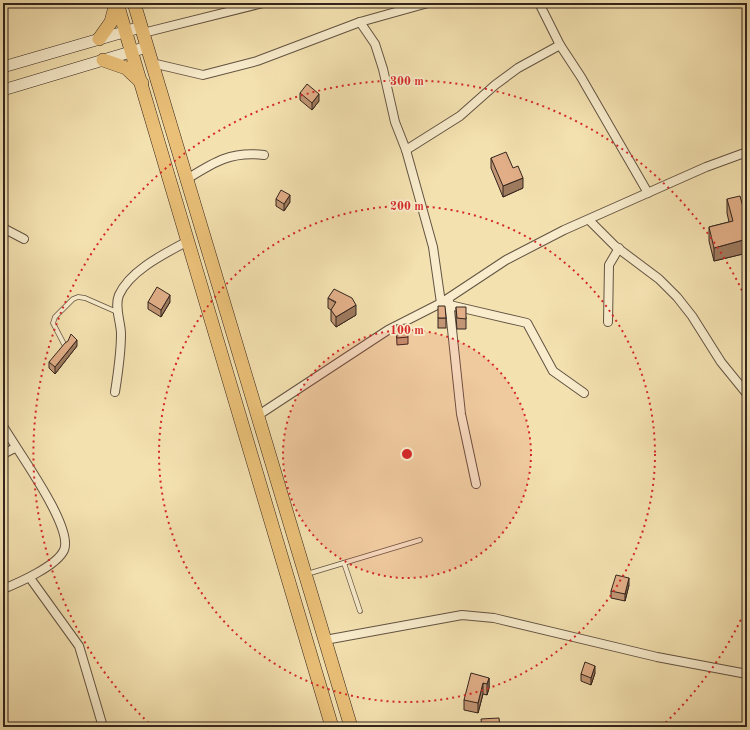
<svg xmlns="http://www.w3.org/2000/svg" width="750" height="730" font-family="'Old Standard TT',serif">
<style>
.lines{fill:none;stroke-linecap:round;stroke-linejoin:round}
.service-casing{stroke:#625342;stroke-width:5.5}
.minor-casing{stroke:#625342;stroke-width:10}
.secondary-casing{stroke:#32241d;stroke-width:12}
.trunk-casing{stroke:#32241d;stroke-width:14}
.service{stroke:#f8eccc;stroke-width:4}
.minor{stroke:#f8eccc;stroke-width:8}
.secondary{stroke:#f8eccc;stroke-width:11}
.trunk{stroke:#eac078;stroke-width:13}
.wall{fill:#c29674;stroke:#32241d}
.shaded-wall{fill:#9e7a5e;stroke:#32241d}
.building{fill:#e1ae87;stroke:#32241d}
.ring{fill:none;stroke:#d62828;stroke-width:2;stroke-dasharray:2 4}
.centre{fill:#d62828;stroke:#f8eccc;stroke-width:2}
.ring-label{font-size:12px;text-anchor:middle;font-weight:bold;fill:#d62828;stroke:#f8eccc;stroke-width:3.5;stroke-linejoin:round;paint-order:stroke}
</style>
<rect width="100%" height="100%" fill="#f4e1b0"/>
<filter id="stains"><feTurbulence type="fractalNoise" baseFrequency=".005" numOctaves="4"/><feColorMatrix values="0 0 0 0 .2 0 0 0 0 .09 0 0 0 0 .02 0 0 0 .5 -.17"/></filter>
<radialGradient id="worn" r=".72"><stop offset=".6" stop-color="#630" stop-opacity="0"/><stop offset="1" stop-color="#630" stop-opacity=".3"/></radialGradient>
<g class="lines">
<defs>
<g id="service">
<path d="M65 346 53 323 55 317 73 299 78 297 85 298 117 312"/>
<path d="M344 563 360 611"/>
<path d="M307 574 420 540"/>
</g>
<g id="minor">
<path d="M539 3 560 45 581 77 648 193"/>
<path d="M360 22 375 44 383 69 395 122 406 150 433 247 441 303 527 323 553 371 584 393"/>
<path d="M143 33 263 3"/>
<path d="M152 63 203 75 257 61 360 22 428 3"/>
<path d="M406 150 460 116 495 85 518 68 560 45"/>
<path d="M187 179C214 162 231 151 264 155"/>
<path d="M589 220 615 246 659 279 677 297 692 316 721 362 747 394"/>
<path d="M3 228 24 239"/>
<path d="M449 301 461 414 476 484"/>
<path d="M608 322 609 265 619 248"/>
<path d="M115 392C118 373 121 354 121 334 121 322 114 307 119 295 130 270 166 253 188 241"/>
<path d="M257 416 388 330 441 303 506 260 564 230 706 167 747 152"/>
<path d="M3 426C16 449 74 527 64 550 57 566 18 583 3 589"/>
<path d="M3 454 15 448"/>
<path d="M30 578 79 646 103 727"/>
<path d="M325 640 462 615 494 618 657 657 747 674"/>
</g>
<g id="secondary">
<path d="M3 67 141 27"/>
<path d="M3 90 147 47"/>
</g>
<g id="trunk">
<path d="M117 3 332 727"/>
<path d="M134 3 351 727"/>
<path d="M99 39 111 22 116 3"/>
<path d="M103 60 126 68 142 83"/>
</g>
</defs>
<use href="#service" class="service-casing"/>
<use href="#minor" class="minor-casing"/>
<use href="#secondary" class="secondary-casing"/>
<use href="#trunk" class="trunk-casing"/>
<use href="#service" class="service"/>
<use href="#minor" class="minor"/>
<use href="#secondary" class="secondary"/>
<use href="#trunk" class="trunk"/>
</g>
<g class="wall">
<path d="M300 93 319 101 312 110 300 100Z"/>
<path d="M491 158 523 188 503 197 491 168Z"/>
<path d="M276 199 290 202 284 211 276 206Z"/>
<path d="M727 199 747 222V253L714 261 709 241V227L729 222 727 213Z"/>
<path d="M328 298 356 315 336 327 331 321V310L328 308Z"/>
<path d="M148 302H170L161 317 148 309Z"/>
<path d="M456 307 466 317V329H457L456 317Z"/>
<rect x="438" y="318" width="8" height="10"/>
<path d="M396 325 408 337V344L397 345Z"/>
<path d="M77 346 55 374 49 368V362Z"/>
<path d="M629 585 625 601 611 598V591Z"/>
<path d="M595 673 591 685 581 681V674Z"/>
<path d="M489 678V688L487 695 483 694 478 713 464 710V700Z"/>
</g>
<g class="shaded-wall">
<path d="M319 94V101L312 110V103Z"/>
<path d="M523 178V188L503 197V186Z"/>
<path d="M290 195V202L284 211V204Z"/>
<path d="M747 239V253L714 261V248Z"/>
<path d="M170 295V302L161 317V310Z"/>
<path d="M356 305V315L336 327V317Z"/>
<path d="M77 340V346L55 374V367Z"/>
<path d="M629 578V585L625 601V594Z"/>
<path d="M595 666V673L591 685V678Z"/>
<path d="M489 678V688L487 695V684Z"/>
<path d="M483 683V694L478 713V703Z"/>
</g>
<g class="building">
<path d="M307 84 319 94 312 103 300 93Z"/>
<path d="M506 152 513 168 518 166 523 178 503 186 491 158Z"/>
<path d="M281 190 290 195 284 204 276 199Z"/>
<path d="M740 196 747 222V239L714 248 709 227 733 221 727 199Z"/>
<path d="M157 287 170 295 161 310 148 302Z"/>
<path d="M334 289 352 298 356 305 336 317 331 310 336 302 328 298Z"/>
<path d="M438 306H445L446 318H438Z"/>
<path d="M456 307H466V319L457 318Z"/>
<path d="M407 324 408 337 397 338 396 325Z"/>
<path d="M71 334 77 340 55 367 49 362 65 343 68 341Z"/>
<path d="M616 575 629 578 625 594 611 591Z"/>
<path d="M585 662 595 666 591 678 581 674Z"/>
<path d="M471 673 489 678 487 684 483 683 478 703 464 700Z"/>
<path d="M499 718 500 727H482L481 719Z"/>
</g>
<circle cx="407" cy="454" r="124" fill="#d62828" fill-opacity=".12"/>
<g class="ring">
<circle cx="407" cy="454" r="124"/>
<circle cx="407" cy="454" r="248"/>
<path d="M746 609A373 373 0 0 1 661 727M153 727A373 373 0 1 1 746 299"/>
</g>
<circle cx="407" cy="454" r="6" class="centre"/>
<g class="ring-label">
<text x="407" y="85">300 m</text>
<text x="407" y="210">200 m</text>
<text x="407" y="334">100 m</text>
</g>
<rect width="750" height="730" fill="none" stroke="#f4e1b0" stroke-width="16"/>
<rect x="4" y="4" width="742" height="722" fill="none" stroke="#32241d" stroke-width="2"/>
<rect x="8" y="8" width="734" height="714" fill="none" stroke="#32241d"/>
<rect width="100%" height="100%" filter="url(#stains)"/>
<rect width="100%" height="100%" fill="url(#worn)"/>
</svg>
